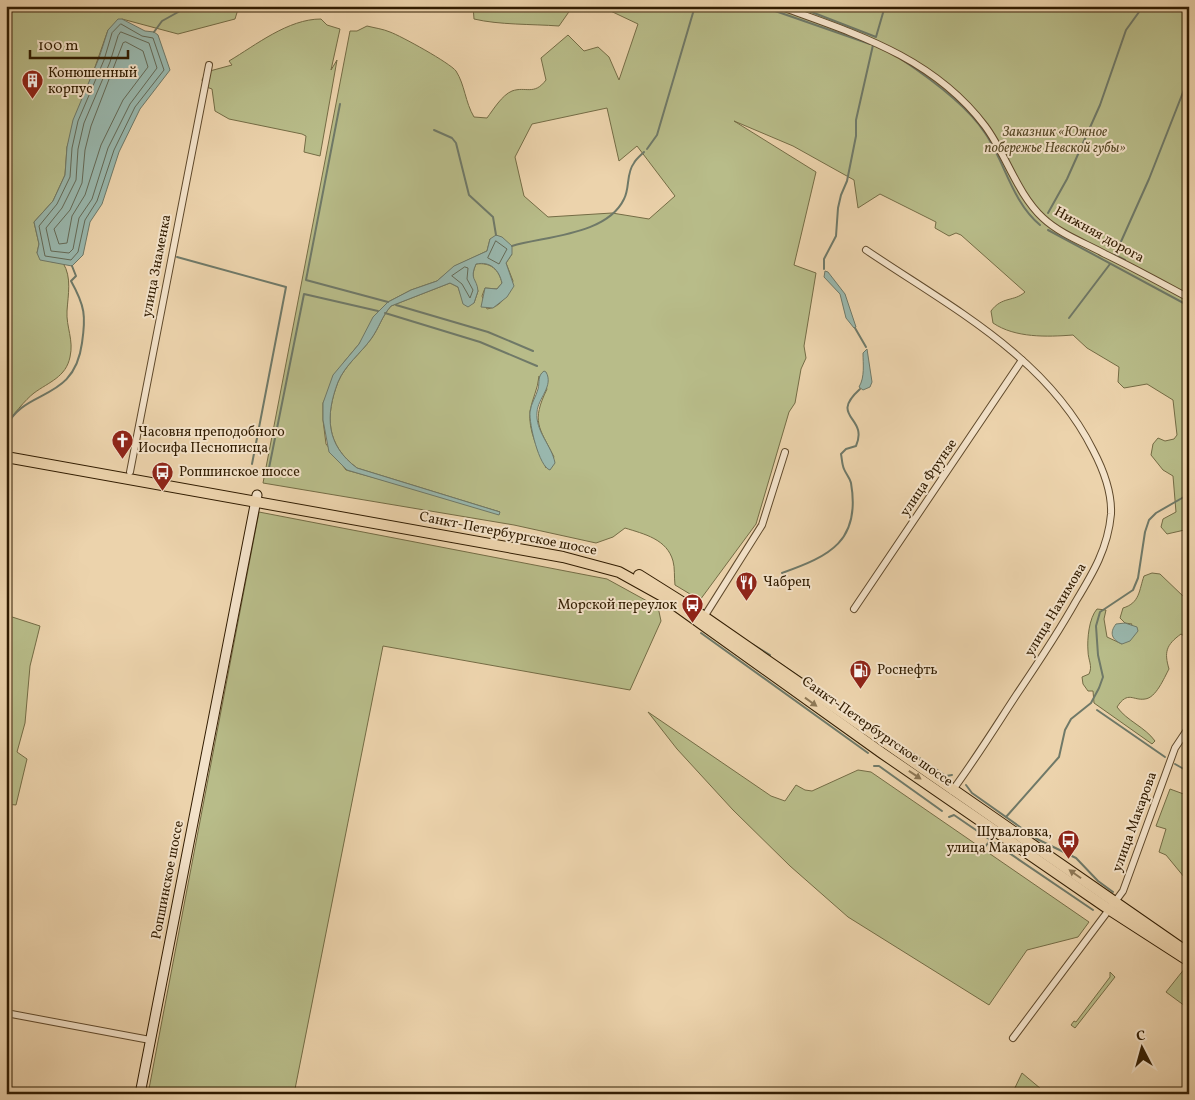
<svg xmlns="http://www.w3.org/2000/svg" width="1195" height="1100" font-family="Vollkorn,serif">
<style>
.green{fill:#b8bc89;stroke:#746c45;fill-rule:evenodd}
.water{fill:#99b7ad;stroke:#6f7968}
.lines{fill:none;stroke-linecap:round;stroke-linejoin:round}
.shore{stroke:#656a57;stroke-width:1}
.stream{stroke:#6f7968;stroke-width:2}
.street-casing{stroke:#604a2c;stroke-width:8}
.secondary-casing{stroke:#311c01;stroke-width:11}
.primary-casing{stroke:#311c01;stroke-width:12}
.street{stroke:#f3e2c9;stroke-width:6}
.secondary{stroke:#f3e2c9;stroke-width:9}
.primary{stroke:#ecd3ac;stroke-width:10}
.oneway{fill:#8e7856}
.labels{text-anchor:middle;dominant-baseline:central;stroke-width:4;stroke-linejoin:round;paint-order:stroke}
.poi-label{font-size:14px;fill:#311c01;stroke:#f3e2c9;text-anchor:start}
.park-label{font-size:14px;font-style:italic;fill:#5a4c2a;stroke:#f3e2c9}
.street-label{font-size:14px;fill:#311c01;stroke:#f3e2c9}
</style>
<rect width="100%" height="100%" fill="#ecd3ac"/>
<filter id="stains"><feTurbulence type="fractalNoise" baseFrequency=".004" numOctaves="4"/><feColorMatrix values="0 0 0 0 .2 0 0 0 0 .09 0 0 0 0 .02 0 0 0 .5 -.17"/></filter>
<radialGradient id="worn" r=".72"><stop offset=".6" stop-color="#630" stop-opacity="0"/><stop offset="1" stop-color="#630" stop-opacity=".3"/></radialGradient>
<g class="green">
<path d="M9 6H239L235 19 178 34 122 19 108 30 67 147 65 175 53 201 34 222 39 244 37 253 52 262 63 263C72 277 68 295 67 311 66 327 74 340 70 357 66 377 49 382 34 393 26 399 11 417 6 425V8Z"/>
<path d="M473 6H573L559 26C532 24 499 25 474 19Z"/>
<path d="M600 6H1189V529L1167 534 1161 527 1163 519 1176 512 1173 476 1163 470 1151 455 1153 444 1158 438 1165 441 1174 439 1177 435 1173 400 1147 384 1124 388 1118 382 1119 367 1087 348 1073 335C1047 337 1015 338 993 323L991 311C1002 296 1014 302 1025 292L961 235 956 233 949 236 935 228 936 222 880 194 858 208 854 180 793 146 734 121 816 172 794 265 816 273 804 346 806 358 801 369 795 403 789 412 756 524 700 600 675 585C674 577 675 568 673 561 667 539 644 534 625 528L613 537 596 543 514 525 263 483 350 31H357L367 26C375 28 383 29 390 32 401 36 450 63 456 71 465 85 465 102 474 117L487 118C493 110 502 95 512 91 526 86 534 96 546 80L541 58 568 35 584 51 598 47 609 57 619 80 638 24ZM607 108 619 161 637 146 675 196 649 219 612 213 548 217 524 196 515 157 532 124ZM490 239 512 254 506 263 513 281C508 294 502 307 487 309L482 296 485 288 497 289 502 283C499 270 491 262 476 264 471 275 473 280 478 291L474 303 462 298 458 287 450 283 391 306C382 316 379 328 371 339 361 353 345 365 338 382 325 416 326 445 357 468L500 512 346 470 326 444 323 420V403L344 362 359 344 388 302 411 290 437 281 455 266 487 251ZM539 376 547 389C531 422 539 427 554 457L546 468C538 449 528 431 530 411 532 399 538 389 539 376Z"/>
<path d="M321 19 327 25 340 29 331 70 337 60 320 156 304 152 306 136 302 134 229 119 215 111 212 89 204 86 202 80 206 72 232 65 229 61C256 45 288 19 321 19Z"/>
<path d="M259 512 607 579 658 607 661 621 630 690 383 646 294 1094H148Z"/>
<path d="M1152 573 1160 574 1184 597 1189 598V639L1181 634C1166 645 1164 652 1169 669 1164 678 1156 698 1145 699 1133 701 1128 690 1117 707 1127 721 1145 727 1155 741L1152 744 1094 703 1093 691H1088L1083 684 1082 677 1089 674C1093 666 1088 660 1088 651 1087 639 1089 618 1097 609L1106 610 1104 619 1107 637 1122 644 1132 624 1125 623 1120 618 1123 608C1140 603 1139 590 1144 576Z"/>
<path d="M6 615 40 626 30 666 25 723 17 752 27 759 16 805 6 804Z"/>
<path d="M648 712 771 796 785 801 796 785 805 790 812 791 858 770 871 772 1089 922 1078 937 1027 950 989 1005 848 917 790 866 733 810 677 749Z"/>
<path d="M1170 789 1189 796V883L1166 855 1159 852 1166 829 1156 826Z"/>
<path d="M1185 968 1189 970V1009L1166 992Z"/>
<path d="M1110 972 1115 977 1075 1028 1071 1025 1074 1021 1076 1022 1110 977Z"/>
<path d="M1022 1073 1047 1094H1012Z"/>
</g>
<g class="water">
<path d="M118 19H122L145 31 154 32 158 35 170 70 140 109 119 152 102 204 90 222 83 255 72 266 40 260 37 253 39 244 34 222 53 201 65 175 67 147 73 120 99 58 108 30Z"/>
<path d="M496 235 502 237 512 246V254L506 263 514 286 507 297 493 308 481 307 485 288 497 289 502 283C499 270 491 261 476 264 469 280 477 278 478 291L474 303 468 307 463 304 458 287 450 283 391 306C382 316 379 328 371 339 361 353 345 365 338 382 325 416 326 445 357 468L500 512 499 515 347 470 329 452 323 420V403L333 375 359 344 373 317 388 302 411 290 437 281 454 266 487 251 490 239Z"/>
<path d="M825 271 828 272 845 294 856 327 854 328 846 318 840 294 824 277Z"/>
<path d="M867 349 872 382 870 387 863 390 859 387C865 377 863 364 863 353Z"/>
<path d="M544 371 546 372C554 386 538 398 537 412 535 431 552 446 555 463L550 470C539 467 529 424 530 412 531 403 536 397 538 389 540 382 537 376 544 371Z"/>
<path d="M1125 623 1137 627 1138 631 1130 641 1122 644C1112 640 1109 633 1116 624Z"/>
</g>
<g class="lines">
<g class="shore">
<path d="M121 24 142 36 153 38 164 70 135 107 114 150 97 201 85 220 78 252 71 260 45 256 39 226 57 204 70 177 72 148 78 121 104 60 112 33Z"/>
<path d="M121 32 149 43 157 68 130 104 108 148 92 199 79 218 73 249 69 253 51 251 46 228 62 208 76 180 78 149 84 123 110 62 118 36Z"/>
<path d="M126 42 143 51 148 67 123 100 101 145 85 195 72 216 67 243 59 244 54 229 70 210 82 183 85 150 91 126 123 43Z"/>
<path d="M496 241 507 249 499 264 488 258Z"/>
<path d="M465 267 468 268 467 279 473 290 470 298 462 284 452 276Z"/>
</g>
<g class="stream">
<path d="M761 6 870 44"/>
<path d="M796 6 876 37 885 6"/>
<path d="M1143 8 1145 6"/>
<path d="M154 32 162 21 189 6"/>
<path d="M901 59C928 77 967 105 985 133 1005 162 1012 202 1040 225"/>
<path d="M340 104 306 280 388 302"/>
<path d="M434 130 452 138 456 143 469 195 493 217 496 235"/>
<path d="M647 149 657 135 695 6"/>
<path d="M1048 213 1067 179 1100 105 1126 30 1139 12"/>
<path d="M1048 230 1189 306"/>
<path d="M512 246C546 236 607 235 624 199 630 188 626 173 634 163 636 159 641 155 644 152"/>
<path d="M177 257 286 287 252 464"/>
<path d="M1125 260 1115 255 1149 179 1189 77"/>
<path d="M824 269V259L836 236 838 208 841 195 847 181 856 136V120L873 45"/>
<path d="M396 305 488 332 533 351"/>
<path d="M385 313 480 342 537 366"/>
<path d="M1069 318 1110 264"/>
<path d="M855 328 866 347"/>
<path d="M6 427C25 387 74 403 82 343 86 316 85 306 71 281L76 276 72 266"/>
<path d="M269 468 304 294 378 311"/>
<path d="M782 573C830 556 861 541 851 483 850 478 846 474 844 469 842 465 842 459 841 454L846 449 856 446C869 416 828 418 860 389"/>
<path d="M701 633 868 753"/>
<path d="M752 644 770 655"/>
<path d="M779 663 946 776 952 775"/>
<path d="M1097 710 1165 757"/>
<path d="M1175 764 1189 772"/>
<path d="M874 766H879L942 811"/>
<path d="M966 785 972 793 1037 839 1076 858 1098 881 1113 892"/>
<path d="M949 817 954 815 989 839"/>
<path d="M1006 817 1059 757 1065 730 1071 719 1091 703 1099 688 1103 677 1098 655 1096 626 1100 612 1133 590 1138 578 1145 532 1149 520 1156 513 1189 494"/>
<path d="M983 850 990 840 1093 910"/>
</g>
<defs>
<g id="street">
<path d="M779 6C856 34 933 57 985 126 1006 154 1017 194 1043 218 1060 234 1085 243 1105 254 1134 268 1161 283 1189 298"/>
<path d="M866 250C950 307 1046 356 1093 450 1103 469 1112 491 1111 514 1108 548 1093 573 1076 601 1058 633 1038 663 1017 694 996 726 975 760 952 791"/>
<path d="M130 472 209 65"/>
<path d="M854 609 1022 360"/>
<path d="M704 617 762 525 785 452"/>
<path d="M6 1013 150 1040"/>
<path d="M1013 1038 1123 891 1175 748 1189 727"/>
</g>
<path id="secondary" d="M140 1094 257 495"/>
<g id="primary">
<path d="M6 457 563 557 619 572 664 597 882 753 1110 910 1189 961"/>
<path d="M639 575 690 607 1187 952"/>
</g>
</defs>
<use href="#street" class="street-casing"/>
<use href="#secondary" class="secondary-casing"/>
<use href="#primary" class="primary-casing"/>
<use href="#street" class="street"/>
<use href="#secondary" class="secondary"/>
<use href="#primary" class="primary"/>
</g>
<defs><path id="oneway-solid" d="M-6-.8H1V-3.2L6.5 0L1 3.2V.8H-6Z" transform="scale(1.25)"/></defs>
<g class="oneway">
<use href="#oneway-solid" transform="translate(811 702) rotate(36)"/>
<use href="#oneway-solid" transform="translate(915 775) rotate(34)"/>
<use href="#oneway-solid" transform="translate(1075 874) rotate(-145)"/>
</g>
<defs>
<symbol id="building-pin" viewBox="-11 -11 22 30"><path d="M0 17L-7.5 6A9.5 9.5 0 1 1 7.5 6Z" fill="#8f2418" stroke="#f3e2c9"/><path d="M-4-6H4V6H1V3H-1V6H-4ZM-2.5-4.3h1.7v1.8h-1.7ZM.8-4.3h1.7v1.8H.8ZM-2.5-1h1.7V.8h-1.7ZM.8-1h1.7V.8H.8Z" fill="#fff"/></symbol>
<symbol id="church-pin" viewBox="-11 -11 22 30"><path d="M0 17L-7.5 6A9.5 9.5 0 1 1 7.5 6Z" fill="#8f2418" stroke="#f3e2c9"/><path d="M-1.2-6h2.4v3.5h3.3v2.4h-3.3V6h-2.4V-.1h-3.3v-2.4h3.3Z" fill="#fff"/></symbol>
<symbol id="bus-pin" viewBox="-11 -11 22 30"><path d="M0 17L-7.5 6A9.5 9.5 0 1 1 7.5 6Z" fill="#8f2418" stroke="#f3e2c9"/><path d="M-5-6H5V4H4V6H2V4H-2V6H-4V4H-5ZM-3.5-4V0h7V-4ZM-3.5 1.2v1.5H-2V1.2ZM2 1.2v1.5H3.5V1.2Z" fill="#fff"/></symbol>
<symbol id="restaurant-pin" viewBox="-11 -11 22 30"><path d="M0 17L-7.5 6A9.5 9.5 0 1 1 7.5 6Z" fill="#8f2418" stroke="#f3e2c9"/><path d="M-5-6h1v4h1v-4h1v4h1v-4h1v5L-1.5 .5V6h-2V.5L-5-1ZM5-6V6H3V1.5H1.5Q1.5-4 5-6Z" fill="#fff"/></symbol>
<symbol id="fuel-pin" viewBox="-11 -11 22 30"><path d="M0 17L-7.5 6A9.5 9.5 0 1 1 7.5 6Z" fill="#8f2418" stroke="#f3e2c9"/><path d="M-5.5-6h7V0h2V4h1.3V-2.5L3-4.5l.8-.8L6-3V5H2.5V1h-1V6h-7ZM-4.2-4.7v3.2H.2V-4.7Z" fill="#fff"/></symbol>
</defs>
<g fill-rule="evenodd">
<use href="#building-pin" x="20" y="68" width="25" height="34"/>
<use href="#church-pin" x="110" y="428" width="25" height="34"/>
<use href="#bus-pin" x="150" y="460" width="25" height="34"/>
<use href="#restaurant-pin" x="734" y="570" width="25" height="34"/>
<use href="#bus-pin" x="680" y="592" width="25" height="34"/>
<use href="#fuel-pin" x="848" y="658" width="25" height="34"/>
<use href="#bus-pin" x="1056" y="828" width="25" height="34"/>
</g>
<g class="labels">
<g class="poi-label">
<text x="48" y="73">Конюшенный<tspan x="48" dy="16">корпус</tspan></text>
<text x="138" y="432">Часовня преподобного<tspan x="138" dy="16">Иосифа Песнописца</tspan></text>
<text x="179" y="472">Ропшинское шоссе</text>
<text x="763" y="582">Чабрец</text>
<text x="677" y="605" text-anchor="end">Морской переулок</text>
<text x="877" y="670">Роснефть</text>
<text x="1052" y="832" text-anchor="end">Шуваловка,<tspan x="1052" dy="16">улица Макарова</tspan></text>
</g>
<g class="park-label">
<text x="1055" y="132">Заказник «Южное<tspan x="1055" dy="16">побережье Невской губы»</tspan></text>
</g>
<g class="street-label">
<text transform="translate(1099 235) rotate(29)">Нижняя дорога</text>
<text transform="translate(157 266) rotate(-79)">улица Знаменка</text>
<text transform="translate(929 478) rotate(-56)">улица Фрунзе</text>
<text transform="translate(508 534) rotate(11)">Санкт-Петербургское шоссе</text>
<text transform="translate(1056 610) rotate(-59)">улица Нахимова</text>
<text transform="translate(877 732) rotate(35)">Санкт-Петербургское шоссе</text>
<text transform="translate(1135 822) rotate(-70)">улица Макарова</text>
<text transform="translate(168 880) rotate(-79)">Ропшинское шоссе</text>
</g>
</g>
<rect width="1195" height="1100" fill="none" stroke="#ecd3ac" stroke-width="25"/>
<rect x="8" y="8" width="1180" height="1085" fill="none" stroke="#311c01" stroke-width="2.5"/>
<rect x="12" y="12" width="1170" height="1075" fill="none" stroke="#311c01"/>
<g transform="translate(1142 1048) rotate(354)" stroke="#f3e2c9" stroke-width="4" paint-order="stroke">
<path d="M0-4L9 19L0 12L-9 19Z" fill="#311c01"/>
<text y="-8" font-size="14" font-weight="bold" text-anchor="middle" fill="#311c01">С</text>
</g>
<path d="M30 50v8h98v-8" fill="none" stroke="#311c01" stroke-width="2.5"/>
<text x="38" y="50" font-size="15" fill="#311c01" stroke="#f3e2c9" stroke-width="4" paint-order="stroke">100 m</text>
<rect width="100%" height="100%" filter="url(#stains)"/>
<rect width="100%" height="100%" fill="url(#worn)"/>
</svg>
